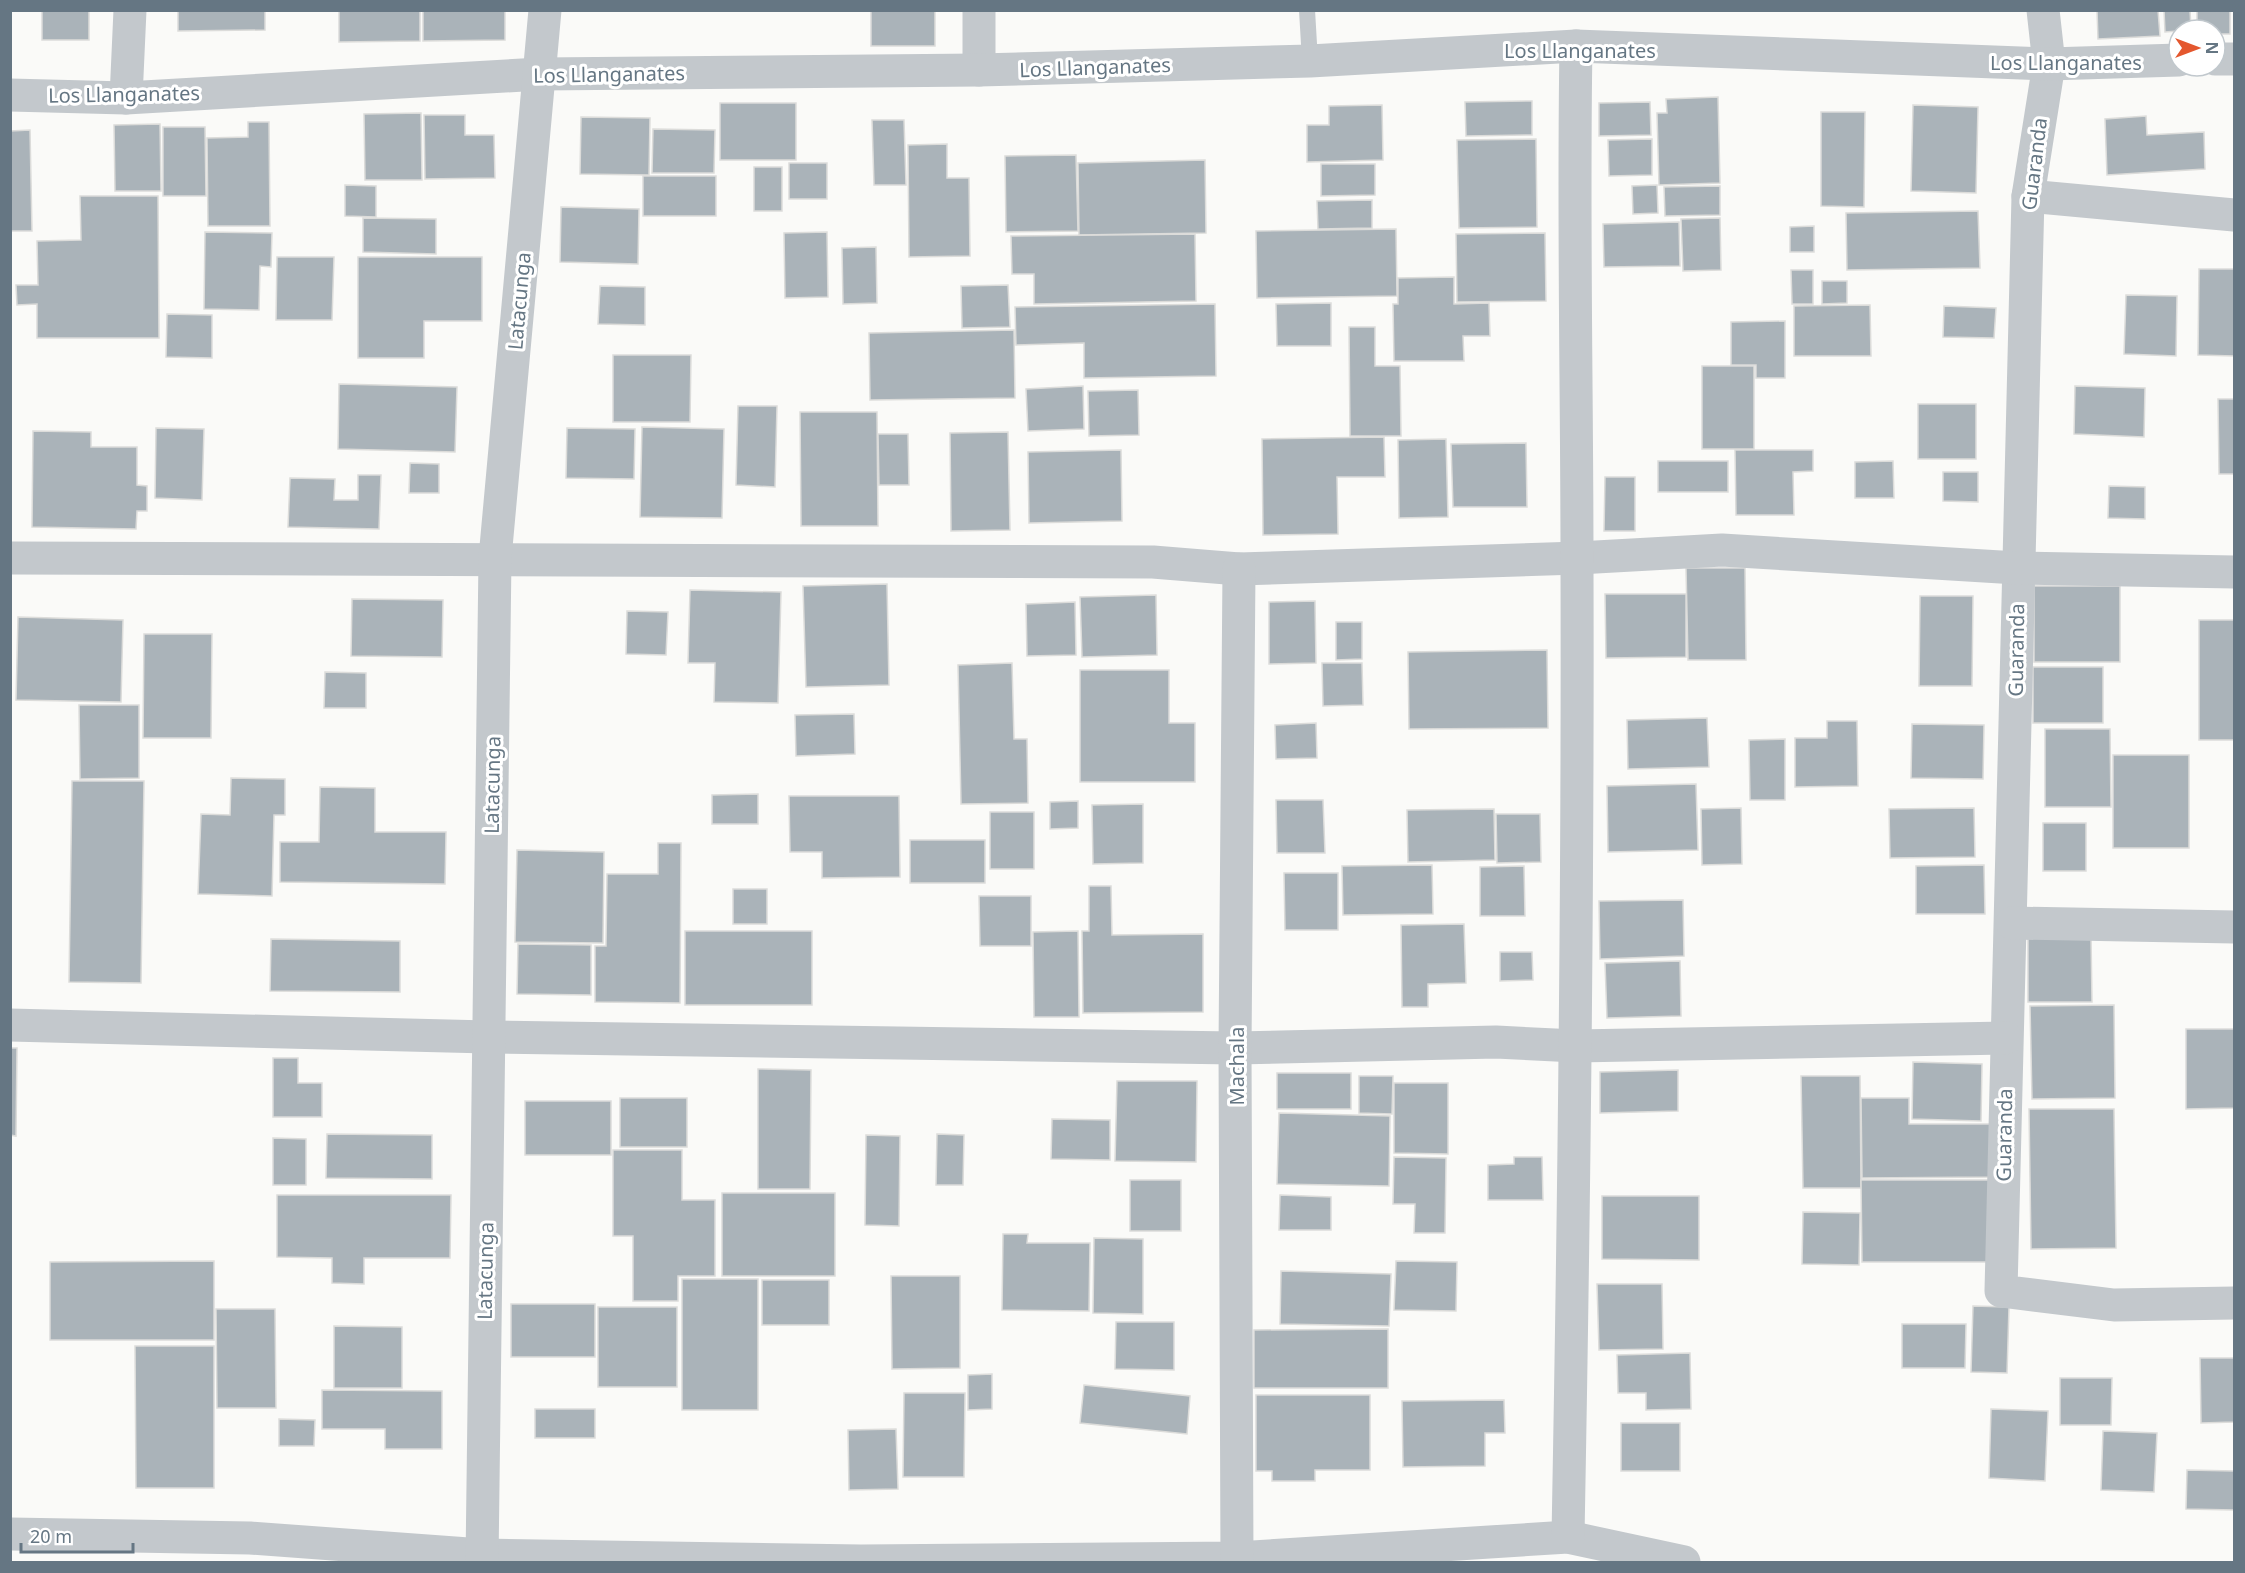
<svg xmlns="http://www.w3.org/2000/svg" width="2245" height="1573" font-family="'Noto Sans',sans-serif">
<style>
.building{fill:#aab3b9;stroke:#dcdcda;stroke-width:1.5}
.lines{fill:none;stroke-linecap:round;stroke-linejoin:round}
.lane{stroke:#c3c8cc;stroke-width:16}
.street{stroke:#c3c8cc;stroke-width:33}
.labels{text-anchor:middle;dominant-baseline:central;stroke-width:6;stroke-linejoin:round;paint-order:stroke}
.street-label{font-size:20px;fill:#657683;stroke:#fff}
</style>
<rect width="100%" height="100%" fill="#fafaf8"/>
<g class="building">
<rect x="42" y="10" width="47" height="30"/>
<path d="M178 10H265V30L178 31Z"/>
<path d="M339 10H420V41L339 42Z"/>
<path d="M423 10H505V40L423 41Z"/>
<rect x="871" y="10" width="64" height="36"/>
<path d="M2097 10H2158L2160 36 2098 39Z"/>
<path d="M2164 10H2190L2191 30 2165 32Z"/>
<path d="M2197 10H2230V34H2215V30H2197Z"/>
<path d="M1718 97 1720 183 1659 185 1657 113H1667L1666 99Z"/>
<path d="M1532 101V135L1466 136 1465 102Z"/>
<path d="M1650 102 1651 135 1599 136V103Z"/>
<rect x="720" y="103" width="76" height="57"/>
<path d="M1382 105 1383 160 1307 162V125H1329V106Z"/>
<path d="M1913 105 1978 107 1976 193 1911 191Z"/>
<path d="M1821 112H1865L1864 207 1821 206Z"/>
<path d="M421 113 422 180H365L364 114Z"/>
<path d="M424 115H465V135H494L495 178 425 179Z"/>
<path d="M2146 116 2147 135 2204 132 2205 169 2107 175 2105 119Z"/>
<path d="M581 117 650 118 649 175 580 174Z"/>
<path d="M872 120H904L906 185H874Z"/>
<path d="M248 122H269L270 226H208L207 138 248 137Z"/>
<path d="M160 124 161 191H115L114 125Z"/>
<path d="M163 127H205L206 196H163Z"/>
<path d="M653 129 715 130 714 173H652Z"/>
<path d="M30 130 32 231H10V131Z"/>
<path d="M1536 139 1537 227 1459 228 1457 140Z"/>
<path d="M1652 139V175L1609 176 1608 140Z"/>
<path d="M947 144V178H969L970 256 909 257 908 145Z"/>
<path d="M1076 155 1078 231 1006 232 1005 156Z"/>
<path d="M1205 160 1206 233 1079 235 1078 163Z"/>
<rect x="789" y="163" width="38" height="36"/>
<path d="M1321 164H1375V195L1321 196Z"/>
<rect x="754" y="167" width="28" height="44"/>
<rect x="643" y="176" width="73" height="40"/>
<path d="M345 185 376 186V217L345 216Z"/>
<path d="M1657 185 1658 213 1633 214 1632 186Z"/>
<path d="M1720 186V215L1665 216 1664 187Z"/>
<path d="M80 196H158L159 338H37V304L17 305 16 285H38L37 241 81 240Z"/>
<path d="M1372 200V228L1318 229 1317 201Z"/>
<path d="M561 207 639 209 638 264 560 262Z"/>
<path d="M1978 211 1980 268 1847 270 1846 213Z"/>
<path d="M363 218 436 219V254L363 252Z"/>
<path d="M1720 218 1721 270 1683 271 1681 219Z"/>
<path d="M1679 222 1680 266 1604 267 1603 224Z"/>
<path d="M1814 226V252H1790V227Z"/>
<path d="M1396 229 1397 296 1257 298 1256 231Z"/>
<path d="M205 232 272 233 271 267 260 266 259 310 204 309Z"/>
<path d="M827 232 828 297 785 298 784 233Z"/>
<path d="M1545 233 1546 301 1457 302 1456 234Z"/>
<path d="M1195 234 1196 301 1034 304V274H1012L1011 236Z"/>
<path d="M876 247 877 303 843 304 842 248Z"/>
<path d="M277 257H334L332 320H276Z"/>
<path d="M358 257H482V321H424V358H358Z"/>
<path d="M2199 269H2234V356L2198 355Z"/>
<path d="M1791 270H1813V304H1792Z"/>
<path d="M1454 277V304L1489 303 1490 336H1463L1464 361H1394L1393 304H1398V278Z"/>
<path d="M1822 281H1847V303L1822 304Z"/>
<path d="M1008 285 1010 327 962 328 961 286Z"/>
<path d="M600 286 645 287V325L598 324Z"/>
<path d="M2126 295 2177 296 2176 356 2124 354Z"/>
<path d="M1331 303V346H1277L1276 304Z"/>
<path d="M1215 304 1216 376 1084 378V343L1016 345 1015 307Z"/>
<path d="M1870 305 1871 356H1794V306Z"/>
<path d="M1944 306 1996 308 1994 338 1943 337Z"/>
<path d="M167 314 212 315V358L166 357Z"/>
<path d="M1785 321V378H1756V365H1731V322Z"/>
<path d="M1349 327H1375V366H1400L1401 436H1350Z"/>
<path d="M1014 330 1015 398 870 400 869 333Z"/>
<path d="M613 355H691L690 422H613Z"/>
<rect x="1702" y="366" width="52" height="83"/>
<path d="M339 384 457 387 455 452 338 449Z"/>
<path d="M1083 386 1084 429 1028 431 1026 389Z"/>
<path d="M2075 386 2145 388 2144 437 2074 434Z"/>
<path d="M1138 390 1139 435 1089 436 1088 391Z"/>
<path d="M2218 399H2234V474H2219Z"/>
<rect x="1918" y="404" width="58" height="55"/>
<path d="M738 406H777L775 487 736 485Z"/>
<path d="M800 412H877L878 526H801Z"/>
<path d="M642 427 724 429 722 518 640 517Z"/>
<path d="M156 428 204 429 202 500 155 498Z"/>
<path d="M567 428 635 429 634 479 566 478Z"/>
<path d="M33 431 91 432V447H137V485L147 486V511H137L136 529 32 527Z"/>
<path d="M1008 432 1010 530 951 531 950 433Z"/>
<path d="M878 434H908L909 485H879Z"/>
<path d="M1384 437 1385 477H1337L1338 534 1263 535 1262 439Z"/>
<path d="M1446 439 1448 517 1399 518 1398 440Z"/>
<path d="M1526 443 1527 507H1453L1451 444Z"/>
<path d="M1121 450 1122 521 1029 523 1028 452Z"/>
<path d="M1735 450H1813V471L1793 472 1794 515H1736Z"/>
<rect x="1658" y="461" width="70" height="31"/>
<path d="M1893 461 1894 498H1855V462Z"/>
<path d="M410 463 439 464V493H409Z"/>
<path d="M1943 472H1978V502L1943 501Z"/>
<path d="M358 475H381L379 529 288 527 290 478 335 479 334 500H358Z"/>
<path d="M1605 477H1635V531H1604Z"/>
<path d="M2109 486 2145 487V519L2108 518Z"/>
<path d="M1686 568H1745L1746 660H1688Z"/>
<path d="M887 584 889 685 806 687 803 586Z"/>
<rect x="2034" y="586" width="86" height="76"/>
<path d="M690 590 781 592 778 703 714 702 715 663H688Z"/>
<path d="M1605 594H1686V657L1606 658Z"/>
<path d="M1156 595 1157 655 1082 657 1080 597Z"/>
<path d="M1920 596H1973L1972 686H1919Z"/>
<path d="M352 599 443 600 442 657 351 656Z"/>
<path d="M1315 601 1316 663 1269 664V602Z"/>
<path d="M1075 602 1076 655 1027 656 1026 604Z"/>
<path d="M627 611 668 612 666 655 626 654Z"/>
<path d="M18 617 123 620 121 702 16 700Z"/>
<rect x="2199" y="620" width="35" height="120"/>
<path d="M1336 622H1362V659L1336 660Z"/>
<path d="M144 634H212L211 738H143Z"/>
<path d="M1547 650 1548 728 1409 729 1408 652Z"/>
<path d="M1012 663 1014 739H1027L1028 803 961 804 958 665Z"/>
<path d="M1322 663H1362L1363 705 1323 706Z"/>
<rect x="2033" y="667" width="70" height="56"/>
<path d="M1080 670H1169V723H1195V782H1080Z"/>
<path d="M325 672 366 673V708H324Z"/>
<path d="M79 705H139V778L80 779Z"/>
<path d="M854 714 855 754 796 756 795 715Z"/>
<path d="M1707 718 1709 767 1628 769 1627 720Z"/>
<path d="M1827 721H1857L1858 786 1795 787V738H1827Z"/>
<path d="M1316 723 1317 758 1276 759 1275 725Z"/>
<path d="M1912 724 1984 725 1983 779 1911 778Z"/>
<path d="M2045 729H2110L2111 807H2045Z"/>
<path d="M1785 739V800H1750L1749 740Z"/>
<rect x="2113" y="755" width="76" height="93"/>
<path d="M231 778 285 779V815H274L272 896 198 894 201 814 230 815Z"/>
<path d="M72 781H144L141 983 69 982Z"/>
<path d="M1696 784 1698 850 1608 852 1607 786Z"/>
<path d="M320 787 375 788V832H446L445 884 280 882V842H319Z"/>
<path d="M758 794V824H712V795Z"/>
<path d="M789 796H899L900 877 822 878V852H790Z"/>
<path d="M1276 800H1323L1325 853H1277Z"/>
<path d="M1078 801V828L1050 829V802Z"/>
<path d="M1143 804V863L1093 864 1092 805Z"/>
<path d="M1741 808 1742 864 1702 865 1701 809Z"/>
<path d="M1974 808 1975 857 1890 858 1889 809Z"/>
<path d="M1494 809 1495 860 1408 862 1407 810Z"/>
<rect x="990" y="812" width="44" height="57"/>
<path d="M1496 814H1540L1541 862 1497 863Z"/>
<rect x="2043" y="823" width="43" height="48"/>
<rect x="910" y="840" width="75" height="43"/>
<path d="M658 843H681L680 1003 595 1002V946H606L607 874H658Z"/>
<path d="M517 850 604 852 603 943 515 942Z"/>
<path d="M1432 865 1433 914 1343 915 1342 866Z"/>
<path d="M1984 865 1985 914H1916V866Z"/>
<path d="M1524 866 1525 916H1480V867Z"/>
<path d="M1284 873H1338V930H1285Z"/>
<path d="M1089 886H1111L1112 935 1203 934V1012L1083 1013 1082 931H1089Z"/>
<rect x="733" y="889" width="34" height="35"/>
<path d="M979 896H1031V946H980Z"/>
<path d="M1683 900 1684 956 1600 959 1599 901Z"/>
<path d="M1464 924 1466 983 1428 984V1007H1402L1401 925Z"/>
<rect x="685" y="931" width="127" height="74"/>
<path d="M1078 931 1079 1017H1034L1033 932Z"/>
<path d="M2028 936H2091L2092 1002H2028Z"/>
<path d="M271 939 400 941V992L270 991Z"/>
<path d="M518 944 591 945V995L517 994Z"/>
<path d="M1500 952H1532L1533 980 1500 981Z"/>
<path d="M1680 961 1681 1016 1607 1018 1605 963Z"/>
<path d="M2114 1005 2115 1098 2032 1099 2030 1006Z"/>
<path d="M2186 1029H2234V1108L2186 1109Z"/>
<path d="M10 1048H17L16 1136 10 1135Z"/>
<path d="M273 1058H298V1083H322V1117H273Z"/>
<path d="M1913 1062 1982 1064 1981 1121 1912 1119Z"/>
<path d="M758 1069 811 1070 810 1189H758Z"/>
<path d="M1678 1070V1111L1600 1113V1072Z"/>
<rect x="1277" y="1073" width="74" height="36"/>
<path d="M1359 1076H1393L1392 1114 1359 1113Z"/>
<path d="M1801 1076H1860L1861 1188H1803Z"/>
<path d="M1117 1081H1197L1196 1162 1115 1161Z"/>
<path d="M1394 1083H1448V1154L1394 1153Z"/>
<rect x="620" y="1098" width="67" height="49"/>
<path d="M1861 1098H1909V1124H1991L1992 1177 1862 1178Z"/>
<rect x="525" y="1101" width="86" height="54"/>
<path d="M2029 1109H2114L2116 1248 2031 1249Z"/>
<path d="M1279 1113 1390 1116 1389 1186 1277 1184Z"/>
<path d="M1052 1119 1110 1120V1160L1051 1159Z"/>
<path d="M327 1134 432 1135V1179L326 1178Z"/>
<path d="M937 1134 964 1135 963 1185H936Z"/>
<path d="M866 1135 900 1136 899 1226 865 1225Z"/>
<path d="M273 1138 306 1139V1185H273Z"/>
<path d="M613 1150H682V1200H715V1276H678V1301H633V1236H613Z"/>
<path d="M1394 1157 1446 1158 1445 1233H1414L1415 1204H1393Z"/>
<path d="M1514 1157H1542L1543 1200H1488V1165L1514 1164Z"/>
<rect x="1130" y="1180" width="51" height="51"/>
<path d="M1861 1180H1990V1262H1862Z"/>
<rect x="722" y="1193" width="113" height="83"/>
<path d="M277 1195H451L450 1258H364V1284L332 1283V1258L277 1257Z"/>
<path d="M1280 1195 1331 1197V1230H1279Z"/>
<path d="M1602 1196H1699V1260L1602 1259Z"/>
<path d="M1803 1212 1860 1213 1859 1265 1802 1264Z"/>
<path d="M1003 1234H1028L1027 1243H1090L1089 1311 1002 1310Z"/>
<path d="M1094 1238 1143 1239V1314L1093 1313Z"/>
<path d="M214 1261V1340H50V1262Z"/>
<path d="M1396 1261 1457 1262 1456 1311 1394 1310Z"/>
<path d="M1281 1271 1391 1274 1389 1326 1280 1324Z"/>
<path d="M891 1276H960V1368L892 1369Z"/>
<rect x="682" y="1279" width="76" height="131"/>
<rect x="762" y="1280" width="67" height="45"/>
<path d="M1597 1284H1662L1663 1349 1599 1350Z"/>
<rect x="511" y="1304" width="84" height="53"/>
<path d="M1973 1306 2009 1307 2007 1373 1971 1372Z"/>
<rect x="598" y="1307" width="79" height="80"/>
<path d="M216 1309H275L276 1408H217Z"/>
<path d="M1116 1322H1174V1370L1115 1369Z"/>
<path d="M1902 1324H1966L1965 1368H1902Z"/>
<path d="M334 1326 402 1327V1388H334Z"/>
<path d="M1388 1329V1388H1254V1330Z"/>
<path d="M135 1346H214V1488H136Z"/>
<path d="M1690 1353 1691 1409 1646 1410V1393H1618L1617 1355Z"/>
<path d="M2200 1358H2234V1422L2201 1423Z"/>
<path d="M992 1374V1409L968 1410V1375Z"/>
<path d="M2060 1378H2112L2111 1425H2060Z"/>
<path d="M1084 1385 1190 1396 1187 1434 1080 1423Z"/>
<path d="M322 1390 442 1391V1449H385V1429H322Z"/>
<path d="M904 1393H965L964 1477H903Z"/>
<path d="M1256 1395H1370V1470H1315V1481H1272V1471H1256Z"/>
<path d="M1504 1400 1505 1433H1485V1466L1403 1467 1402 1401Z"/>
<rect x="535" y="1409" width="60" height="29"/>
<path d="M1991 1409 2048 1411 2045 1481 1989 1478Z"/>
<path d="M279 1419 315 1420 314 1446H279Z"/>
<rect x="1621" y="1423" width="59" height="48"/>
<path d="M896 1429 898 1489 849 1490 848 1430Z"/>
<path d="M2103 1431 2157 1433 2154 1492 2101 1490Z"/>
<path d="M2187 1470 2234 1471V1510L2186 1509Z"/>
</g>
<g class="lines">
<path class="lane" d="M1307 10 1310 61"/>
<g class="street">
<path d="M2043 10 2049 64 2028 196 2001 1291 2114 1305 2234 1303"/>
<path d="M2215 59H2234"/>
<path d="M979 70V10"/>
<path d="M10 95 126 98 540 74 979 70 1310 61 1576 46 2049 64 2179 60"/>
<path d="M126 98 130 10"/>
<path d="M2028 196 2234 215"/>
<path d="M10 558 1153 562 1239 569 1578 558 1722 550 2017 568 2234 572"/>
<path d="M2012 923 2234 927"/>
<path d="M10 1025 488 1037 1235 1048 1496 1042 1576 1046 2006 1038"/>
<path d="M10 1534 250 1538 482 1555 861 1561 1237 1558 1568 1537 1684 1562"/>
<path d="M1568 1537C1574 1212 1578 887 1577 563 1577 390 1573 218 1576 46"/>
<path d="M482 1562 495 558 545 10"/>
<path d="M1237 1562 1235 1048 1239 569"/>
</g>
</g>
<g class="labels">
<g class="street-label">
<text x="1580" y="50">Los Llanganates</text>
<text x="2066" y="62">Los Llanganates</text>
<text transform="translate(1095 67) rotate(-2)">Los Llanganates</text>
<text transform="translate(609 74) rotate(-1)">Los Llanganates</text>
<text transform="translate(124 94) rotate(-1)">Los Llanganates</text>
<text transform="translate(2034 164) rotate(-83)">Guaranda</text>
<text transform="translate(519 301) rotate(-85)">Latacunga</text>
<text transform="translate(2016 650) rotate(-89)">Guaranda</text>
<text transform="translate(492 785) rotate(-89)">Latacunga</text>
<text transform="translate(1236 1066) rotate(-90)">Machala</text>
<text transform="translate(2004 1135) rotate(-89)">Guaranda</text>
<text transform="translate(485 1271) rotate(-89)">Latacunga</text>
</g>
</g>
<rect width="2245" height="1573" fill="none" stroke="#657683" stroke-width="24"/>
<g transform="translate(2197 48) rotate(90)"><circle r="28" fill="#ffffff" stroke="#c1c8cd" stroke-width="1.5"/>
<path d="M0-4.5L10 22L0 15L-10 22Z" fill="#e4572e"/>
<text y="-9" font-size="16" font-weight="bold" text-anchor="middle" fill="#657683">N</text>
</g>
<path d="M21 1543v9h112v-9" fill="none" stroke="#657683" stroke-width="3"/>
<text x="30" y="1543" font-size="18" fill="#657683" stroke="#ffffff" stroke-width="4.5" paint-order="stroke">20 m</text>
</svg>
